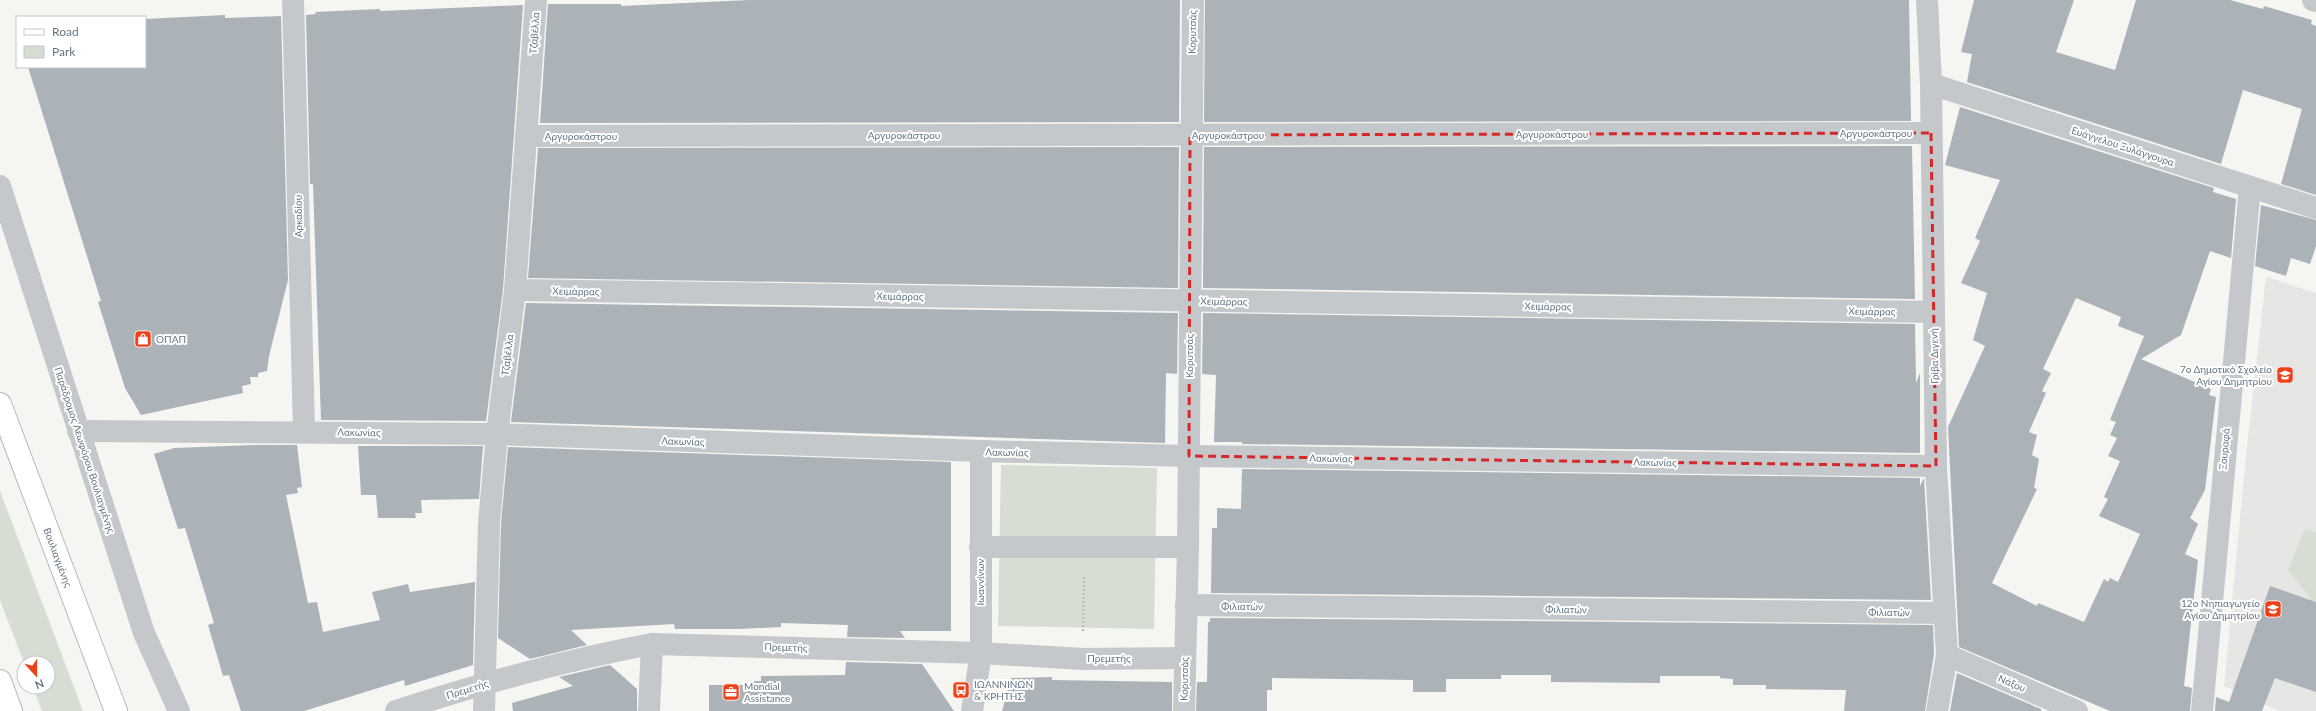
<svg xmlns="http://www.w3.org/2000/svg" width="2316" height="711" font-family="Lato,sans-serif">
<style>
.built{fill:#e6e6e4}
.green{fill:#d6ddd2}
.building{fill:#abb3b8;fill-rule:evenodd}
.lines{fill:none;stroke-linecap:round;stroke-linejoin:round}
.primary-casing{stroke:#b5babd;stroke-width:24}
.path{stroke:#bec0c2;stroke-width:2.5;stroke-dasharray:2 2;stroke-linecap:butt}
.pedestrian{stroke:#c4c8cb;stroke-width:22}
.minor{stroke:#c4c8cb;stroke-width:22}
.tertiary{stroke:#c4c8cb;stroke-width:22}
.primary{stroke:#fff;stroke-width:22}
.marked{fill:none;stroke:#d62828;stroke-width:3;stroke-dasharray:8 5;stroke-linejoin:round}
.labels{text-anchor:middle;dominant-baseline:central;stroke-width:4;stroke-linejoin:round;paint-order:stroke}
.street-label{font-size:10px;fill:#627684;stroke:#fff}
.poi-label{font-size:10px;fill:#627684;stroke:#fff;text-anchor:start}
</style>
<rect width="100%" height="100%" fill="#f5f5f1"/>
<path class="built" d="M2266 277 2316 293V711H2279L2224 686 2246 456Z"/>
<g class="green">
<path d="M1001 465 1157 468 1154 629 998 626Z"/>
<path d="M0 491 83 711H42L33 687H48V663H24L0 600Z"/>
<path d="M2305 529 2316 533V602L2312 600 2288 570Z"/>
</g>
<g class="building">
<path d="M749 0H1180L1179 122 540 123 548 4H621V6Z"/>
<path d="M1205 0H1909L1911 121 1204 122Z"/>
<path d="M1974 0H2074L2056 52 2115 70 2136 0H2230L2263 9 2264 6 2312 20 2311 24 2316 26V195L2281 184 2302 109 2243 90 2221 164 1967 82 1972 54 1961 52Z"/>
<path d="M523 5 503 289 486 421 321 420 313 184H310L306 15 316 14 315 12 380 9V11Z"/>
<path d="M225 15V18L281 16 288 280 269 356 267 371 258 373V377H250L251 384 242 386 243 393 141 415 125 388 98 302 101 301 28 67H145V19Z"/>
<path d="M1960 107 2214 188 2213 192 2236 199 2231 258 2210 251 2181 335 2141 359 2211 389 2209 395 2216 397 2205 490 2190 518 2198 524 2185 554 2198 560 2184 686 2192 688 2190 711H2110L1959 647 1948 427 1985 346 1973 340 1987 293 1961 283 1980 241 1975 238 2000 180 1945 165ZM2076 298 2121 317 2118 326 2144 336 2110 420 2116 422 2110 435 2117 438 2108 456 2120 461 2104 497 2108 499 2099 516 2140 534 2118 582 2110 578 2108 582 2104 579 2084 622 2038 603 2037 606 1992 583 2037 489 2034 488 2039 459 2032 455 2037 435 2029 432 2046 393 2042 391 2051 373 2043 369Z"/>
<path d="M1912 146 1915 299 1203 288 1204 147Z"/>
<path d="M1179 147 1178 288 528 278 538 148Z"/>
<path d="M2261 205 2316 220V246L2310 264 2291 258 2286 276 2255 266Z"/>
<path d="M526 303 1178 313 1177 374 1166 373 1165 443 511 422Z"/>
<path d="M1203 313 1915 324 1916 383 1920 373V453L1242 444V442H1214L1216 375 1202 374Z"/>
<path d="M254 445H297L302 487 297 488 298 493 286 495 308 603 317 602 323 632 380 620 372 592 408 584 410 592 475 582 473 665 405 686 404 680 304 711H241L229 675 223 676 208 625 214 623 185 528 178 529 154 454 174 448Z"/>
<path d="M358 446H483L479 499 421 500 422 513H415L416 518H378L376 495H361Z"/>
<path d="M508 447 951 462V631H900L905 638 847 637 848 625 781 623V627L739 629H675L674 624 571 630 587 645 530 659 498 638 501 524Z"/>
<path d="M1242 469 1920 478V486L1924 478 1931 600 1211 593 1212 528H1217V508L1241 509Z"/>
<path d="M2270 586 2316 602V692L2275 678 2262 711H2215L2216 697 2229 702Z"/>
<path d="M1210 618 1933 625 1934 654 1925 711H1844L1846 690 1766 689V685H1733V679L1720 678V676H1660V683L1551 682V675H1501V679H1446V692H1413V680L1272 678V690H1267V711H1196L1197 682H1207L1208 622H1210Z"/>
<path d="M846 662 922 664 954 711H709V685H754V681H761V676L845 675Z"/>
<path d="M610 665 637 689V711H513L512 703 573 686 559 677Z"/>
<path d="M1957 673 2041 709V711H1950Z"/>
<path d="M1052 677V680L1172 682V711H1002L1011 678Z"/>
</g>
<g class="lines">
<defs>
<g id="primary">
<path id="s1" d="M0 404 116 711"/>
<path d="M0 681 11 711"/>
</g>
</defs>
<use href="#primary" class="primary-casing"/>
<path class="path" d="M1083 631 1084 576"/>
<path class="pedestrian" d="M980 547H1188"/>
<g class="minor">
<path d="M293 0 304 431"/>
<path d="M1927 0 1931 84 1936 466 1947 655 1937 711"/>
<path d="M2313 0 2316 1"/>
<path d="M1931 84 2316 208"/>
<path d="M526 136 1931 133"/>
<path d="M515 290 1934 312"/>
<path d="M78 431 497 434 981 451 1189 456 1936 466"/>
<path d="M1186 605 1945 613"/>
<path d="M1947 655 2077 711"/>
<path d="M396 711C480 684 565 660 652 644L981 653 1083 659 1184 658"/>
<path d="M484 711 489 523 497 434 515 290 536 0"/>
<path d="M649 711 652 644"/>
<path d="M972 711 981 653V451"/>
<path d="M1184 711 1188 547 1193 0"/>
<path d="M2202 711 2250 187"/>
</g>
<path class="tertiary" d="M0 186 144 633 179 711"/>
<use href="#primary" class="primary"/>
</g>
<path class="marked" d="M1931 133 1936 466 1189 456 1190 135Z"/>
<defs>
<symbol id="shop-square" viewBox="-11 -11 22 22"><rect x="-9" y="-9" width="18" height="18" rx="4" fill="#ee4118" stroke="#fff"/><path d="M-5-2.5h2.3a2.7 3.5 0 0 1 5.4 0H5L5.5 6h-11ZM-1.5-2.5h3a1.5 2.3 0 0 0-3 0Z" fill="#fff"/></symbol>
<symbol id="school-square" viewBox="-11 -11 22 22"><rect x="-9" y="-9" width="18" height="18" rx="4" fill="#ee4118" stroke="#fff"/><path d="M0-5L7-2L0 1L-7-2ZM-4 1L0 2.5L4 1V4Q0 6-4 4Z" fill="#fff"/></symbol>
<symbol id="bus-square" viewBox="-11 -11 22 22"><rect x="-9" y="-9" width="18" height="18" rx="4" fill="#ee4118" stroke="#fff"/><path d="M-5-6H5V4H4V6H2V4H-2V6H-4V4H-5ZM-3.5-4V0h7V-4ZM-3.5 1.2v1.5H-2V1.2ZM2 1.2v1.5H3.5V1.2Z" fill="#fff"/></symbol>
<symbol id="office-square" viewBox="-11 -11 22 22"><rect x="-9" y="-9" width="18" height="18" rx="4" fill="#ee4118" stroke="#fff"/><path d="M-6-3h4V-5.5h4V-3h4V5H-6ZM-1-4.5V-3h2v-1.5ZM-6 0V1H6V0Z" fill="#fff"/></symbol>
</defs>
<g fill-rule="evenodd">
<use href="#shop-square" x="133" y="329" width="20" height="20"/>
<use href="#school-square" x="2275" y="365" width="20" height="20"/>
<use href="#school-square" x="2263" y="599" width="20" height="20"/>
<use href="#bus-square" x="951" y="680" width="20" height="20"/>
<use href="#office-square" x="721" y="682" width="20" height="20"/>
</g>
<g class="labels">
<g class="street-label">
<text transform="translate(1192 32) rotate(-89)">Κορυτσάς</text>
<text transform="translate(534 33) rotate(-86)">Τζαβέλλα</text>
<text x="1876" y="133">Αργυροκάστρου</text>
<text x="1552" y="134">Αργυροκάστρου</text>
<text x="904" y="135">Αργυροκάστρου</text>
<text x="1228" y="135">Αργυροκάστρου</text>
<text x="581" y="136">Αργυροκάστρου</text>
<text transform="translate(2123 146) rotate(18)">Ευάγγελου Ξυλάγγουρα</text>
<text transform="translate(298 216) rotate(-91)">Αρκαδίου</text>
<text transform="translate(576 291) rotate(1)">Χειμάρρας</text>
<text transform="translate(900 296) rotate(1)">Χειμάρρας</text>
<text transform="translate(1224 301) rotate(1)">Χειμάρρας</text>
<text transform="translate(1548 306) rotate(1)">Χειμάρρας</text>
<text transform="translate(1872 311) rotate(1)">Χειμάρρας</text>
<text transform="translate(507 355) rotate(-83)">Τζαβέλλα</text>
<text transform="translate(1189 356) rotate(-90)">Κορυτσάς</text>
<text transform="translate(1934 356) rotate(-91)">Γρίβα Διγενή</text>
<text transform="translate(359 432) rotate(1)">Λακωνίας</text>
<text transform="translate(683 441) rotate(2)">Λακωνίας</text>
<text transform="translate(2224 449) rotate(-85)">Ξουραφά</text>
<text transform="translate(85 450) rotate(72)">Παράδρομος Λεωφόρου Βουλιαγμένης</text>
<text transform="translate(1007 452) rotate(1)">Λακωνίας</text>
<text transform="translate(1331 458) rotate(1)">Λακωνίας</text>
<text transform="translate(1655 462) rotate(1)">Λακωνίας</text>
<text stroke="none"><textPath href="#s1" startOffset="164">Βουλιαγμένης</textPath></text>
<text transform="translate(980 582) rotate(-90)">Ιωαννίνων</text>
<text transform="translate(1242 606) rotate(1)">Φιλιατών</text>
<text transform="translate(1566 609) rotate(1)">Φιλιατών</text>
<text transform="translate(1889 612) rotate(1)">Φιλιατών</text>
<text transform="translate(786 647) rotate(2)">Πρεμετής</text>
<text x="1109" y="658">Πρεμετής</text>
<text transform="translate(1184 679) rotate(-89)">Κορυτσάς</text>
<text transform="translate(2012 683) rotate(23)">Νάξου</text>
<text transform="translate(467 689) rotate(-17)">Πρεμετής</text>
</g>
<g class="poi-label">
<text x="156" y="339">ΟΠΑΠ</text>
<text x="2272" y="369" text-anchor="end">7ο Δημοτικό Σχολείο<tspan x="2272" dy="12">Αγίου Δημητρίου</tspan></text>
<text x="2260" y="603" text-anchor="end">12ο Νηπιαγωγείο<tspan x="2260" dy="12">Αγίου Δημητρίου</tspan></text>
<text x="974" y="684">ΙΩΑΝΝΙΝΩΝ<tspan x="974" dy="12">&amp; ΚΡΗΤΗΣ</tspan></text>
<text x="744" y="686">Mondial<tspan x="744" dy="12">Assistance</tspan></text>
</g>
</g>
<rect x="16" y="16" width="130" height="52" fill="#ffffff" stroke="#c0c8ce"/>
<rect x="24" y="29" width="20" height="6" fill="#ffffff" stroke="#c0c8ce"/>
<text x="52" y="36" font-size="12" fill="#627684">Road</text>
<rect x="24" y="46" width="20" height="12" fill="#d6ddd2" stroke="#c0c8ce"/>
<text x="52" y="56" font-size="12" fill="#627684">Park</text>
<g transform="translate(36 675) rotate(159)"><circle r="19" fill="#ffffff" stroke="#c0c8ce"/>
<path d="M0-3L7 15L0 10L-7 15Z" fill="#ee4118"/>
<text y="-6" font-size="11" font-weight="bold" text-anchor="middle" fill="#627684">N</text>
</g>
</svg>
